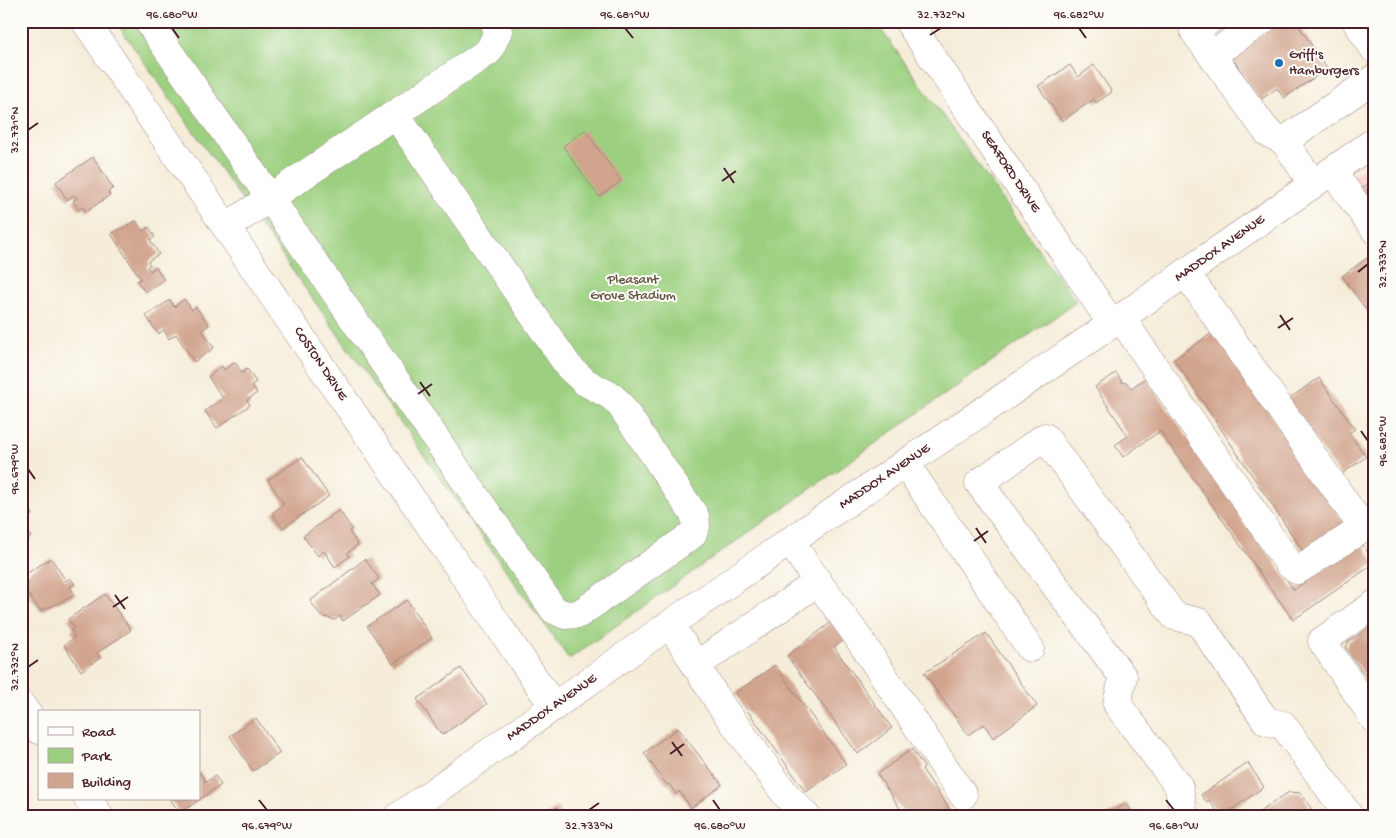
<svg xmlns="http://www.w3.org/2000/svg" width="1396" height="838" font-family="'Gochi Hand',sans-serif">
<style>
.built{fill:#f7cfd2}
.park{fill:#9cd080;stroke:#737856}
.building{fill:#d1a48e}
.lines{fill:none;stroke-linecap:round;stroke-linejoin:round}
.minor-casing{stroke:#a08682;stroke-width:29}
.minor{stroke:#fff;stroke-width:28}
.ticks{fill:none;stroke:#4a1f2b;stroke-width:2}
.poi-dot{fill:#1f6fb2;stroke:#fdfcf7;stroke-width:2}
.labels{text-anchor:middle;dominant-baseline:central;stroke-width:4;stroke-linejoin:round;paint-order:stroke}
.poi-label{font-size:14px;fill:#4a1f2b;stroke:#fdfcf7;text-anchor:start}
.street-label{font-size:14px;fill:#4a1f2b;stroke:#fdfcf7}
.park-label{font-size:14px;fill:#635444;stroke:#fdfcf7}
.neatline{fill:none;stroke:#4a1f2b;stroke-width:2}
.ticks-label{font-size:12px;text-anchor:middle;fill:#4a1f2b}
</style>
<rect width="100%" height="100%" fill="#fdfcf7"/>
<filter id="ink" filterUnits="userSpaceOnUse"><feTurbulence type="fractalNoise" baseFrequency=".02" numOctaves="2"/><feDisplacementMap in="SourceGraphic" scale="10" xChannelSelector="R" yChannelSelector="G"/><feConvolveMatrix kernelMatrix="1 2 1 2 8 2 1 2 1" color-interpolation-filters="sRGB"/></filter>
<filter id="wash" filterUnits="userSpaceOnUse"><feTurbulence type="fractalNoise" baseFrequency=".0096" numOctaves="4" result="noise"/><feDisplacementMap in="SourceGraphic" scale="20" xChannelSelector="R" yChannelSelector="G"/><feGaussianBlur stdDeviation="1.12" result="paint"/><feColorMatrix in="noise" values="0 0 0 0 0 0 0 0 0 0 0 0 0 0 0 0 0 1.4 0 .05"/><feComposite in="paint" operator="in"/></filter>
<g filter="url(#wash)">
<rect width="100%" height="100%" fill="#f5edd9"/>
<path class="built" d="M1375 161V220L1347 180Z"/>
<path class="park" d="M115 21H875L1076 302 569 659Z"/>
<g id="blocks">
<g class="building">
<path d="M1281 21H1296L1327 69 1284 98 1277 88 1260 100 1231 56Z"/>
<path d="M1070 65 1078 77 1094 65 1112 92 1096 103 1094 99 1062 121 1038 86Z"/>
<path d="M585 130 621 181 599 197 563 146Z"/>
<path d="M93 157 113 188 108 192 110 195 86 212 83 207 79 210 73 201 77 198 74 195 67 200 56 182Z"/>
<path d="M1375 179V208L1361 189Z"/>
<path d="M136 221 143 231 149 227 155 237 150 240 159 254 148 261 150 265 147 267 150 271 156 267 164 280 145 292 137 281 141 279 111 234Z"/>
<path d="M1373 254 1375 256V322L1342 276Z"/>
<path d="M184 299 192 310 196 307 209 325 202 330 214 348 194 362 176 334 169 339 164 330 158 334 146 316 170 300 174 307Z"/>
<path d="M1215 331 1344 523 1303 551 1174 359Z"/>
<path d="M235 362 242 373 247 369 256 382 251 385 257 393 247 400 250 405 217 428 205 411 223 398 208 377 222 366 224 370Z"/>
<path d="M1116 373 1123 383 1126 382 1131 388 1146 378 1294 590 1361 542 1375 563 1293 620 1160 431 1123 457 1115 445 1128 436 1095 387Z"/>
<path d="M1319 378 1355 429 1349 433 1366 457 1340 475 1287 400Z"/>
<path d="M302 457 329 496 283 528 272 513 284 504 268 480Z"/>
<path d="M25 502 33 514 21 522 31 537 21 543V504Z"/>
<path d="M339 510 352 529 349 531 358 545 347 553 350 556 335 567 324 551 318 556 303 536Z"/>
<path d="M51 558 66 581 70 578 75 584 70 587 75 595 41 611 21 585V577Z"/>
<path d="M365 559 379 579 372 584 380 595 343 621 340 616 335 620 321 616 310 601Z"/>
<path d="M105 594 131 630 97 653 100 658 81 671 64 645 75 637 71 630 74 628 68 619Z"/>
<path d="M407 600 432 638 393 664 367 626Z"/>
<path d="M833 621 846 639 834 647 892 728 858 754 787 656Z"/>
<path d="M1375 624V690L1346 648 1348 642Z"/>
<path d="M986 633 1037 706 993 738 984 724 968 735 924 673Z"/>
<path d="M775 665 846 764 806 792 735 693Z"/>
<path d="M461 668 487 704 442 735 417 699Z"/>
<path d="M256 718 280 753 253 771 230 736Z"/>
<path d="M678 728 722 785 691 808 679 791 676 794 669 784 667 785 644 753Z"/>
<path d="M912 749 924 767 922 769 955 817H906L877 774Z"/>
<path d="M1248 763 1264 787 1221 817 1209 800 1207 802 1201 795Z"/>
<path d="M199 771 206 782 215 776 221 785 180 813 170 799H199Z"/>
<path d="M1289 792 1301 793 1317 817H1252Z"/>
<path d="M1126 803 1136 817H1105Z"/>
<path d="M557 807 563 817H543Z"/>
</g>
</g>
</g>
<g filter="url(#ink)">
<use href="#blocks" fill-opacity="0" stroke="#a08682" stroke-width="1"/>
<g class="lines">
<defs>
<g id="minor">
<path d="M85 21 554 707"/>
<path d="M148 21 554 610 565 615 579 614 692 535 696 526 695 516 619 403 611 396 585 382 569 367 395 114"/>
<path d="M908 21 1112 324"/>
<path d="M1208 21 1194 31 1268 133 1284 141"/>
<path d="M1356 21 1375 50"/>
<path d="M1212 55 1262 21"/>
<path d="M1332 171 1375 230"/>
<path d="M1313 184 1284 141 1375 78"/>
<path d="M226 227 252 210 489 51 498 31 494 21"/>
<path d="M1186 273 1363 528 1375 517"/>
<path d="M1121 318 1289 564 1298 570 1363 528"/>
<path d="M905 463 1030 648"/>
<path d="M790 541 818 582 855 633 963 795"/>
<path d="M1375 604 1322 641 1375 720"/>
<path d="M670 624 720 704 786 795 807 817"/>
<path d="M695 666 818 582"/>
<path d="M21 705 39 730"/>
<path d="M88 799 100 817"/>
<path d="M398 817 670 624 790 541 1112 324 1375 141"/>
<path d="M1184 817 1179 787 1117 704 1123 677 979 483 1045 437 1174 616 1199 622 1266 721 1283 725 1350 817"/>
</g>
</defs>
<use href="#minor" class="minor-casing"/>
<use href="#minor" class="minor"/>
</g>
</g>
<path class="ticks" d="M172 28 179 38M625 28 633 38M1079 28 1086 38M930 35 941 28M28 130 38 123M724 168 734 183M722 181 736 171M1358 272 1368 264M1280 315 1290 330M1278 328 1293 318M420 382 430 396M418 394 432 384M1361 431 1368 441M28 469 35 479M976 528 986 543M974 541 988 531M115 595 125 609M113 607 128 597M28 667 38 660M672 742 682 756M670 754 684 744M259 800 267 810M713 800 720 810M1166 800 1174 810M589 810 599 803"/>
<circle class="poi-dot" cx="1279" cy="63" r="5"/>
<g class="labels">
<g class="poi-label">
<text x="1289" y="55">Griff's<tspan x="1289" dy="16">Hamburgers</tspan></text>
</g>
<g class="street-label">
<text transform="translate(1010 172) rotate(56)">SEAFORD DRIVE</text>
<text transform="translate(1220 249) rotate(-35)">MADDOX AVENUE</text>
<text transform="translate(320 364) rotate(56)">COSTON DRIVE</text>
<text transform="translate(885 477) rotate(-34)">MADDOX AVENUE</text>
<text transform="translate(552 708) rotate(-35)">MADDOX AVENUE</text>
</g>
<g class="park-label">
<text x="633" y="280">Pleasant<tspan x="633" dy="16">Grove Stadium</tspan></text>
</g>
</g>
<rect width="1396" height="838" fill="none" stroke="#fdfcf7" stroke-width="55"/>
<rect x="38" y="710" width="162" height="90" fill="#fdfcf7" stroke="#b5a4a5"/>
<rect x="48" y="727" width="25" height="8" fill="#ffffff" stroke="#b5a4a5"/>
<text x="82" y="736" font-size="15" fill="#4a1f2b">Road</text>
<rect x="48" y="748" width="25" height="15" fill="#9cd080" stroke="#b5a4a5"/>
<text x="82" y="760" font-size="15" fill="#4a1f2b">Park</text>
<rect x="48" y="773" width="25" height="15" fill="#d1a48e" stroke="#b5a4a5"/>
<text x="82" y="786" font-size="15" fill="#4a1f2b">Building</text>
<rect x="28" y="28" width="1340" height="782" class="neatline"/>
<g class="ticks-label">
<text x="172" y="18">96.680°W</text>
<text x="625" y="18">96.681°W</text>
<text x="941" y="18">32.732°N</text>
<text x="1079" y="18">96.682°W</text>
<text transform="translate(14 130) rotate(-90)" y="4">32.731°N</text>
<text transform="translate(1382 264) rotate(-90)" y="4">32.733°N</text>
<text transform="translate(1382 441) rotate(-90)" y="4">96.682°W</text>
<text transform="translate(14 469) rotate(-90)" y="4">96.679°W</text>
<text transform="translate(14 667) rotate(-90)" y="4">32.732°N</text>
<text x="267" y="829">96.679°W</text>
<text x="589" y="829">32.733°N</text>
<text x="720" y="829">96.680°W</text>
<text x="1174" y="829">96.681°W</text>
</g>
</svg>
